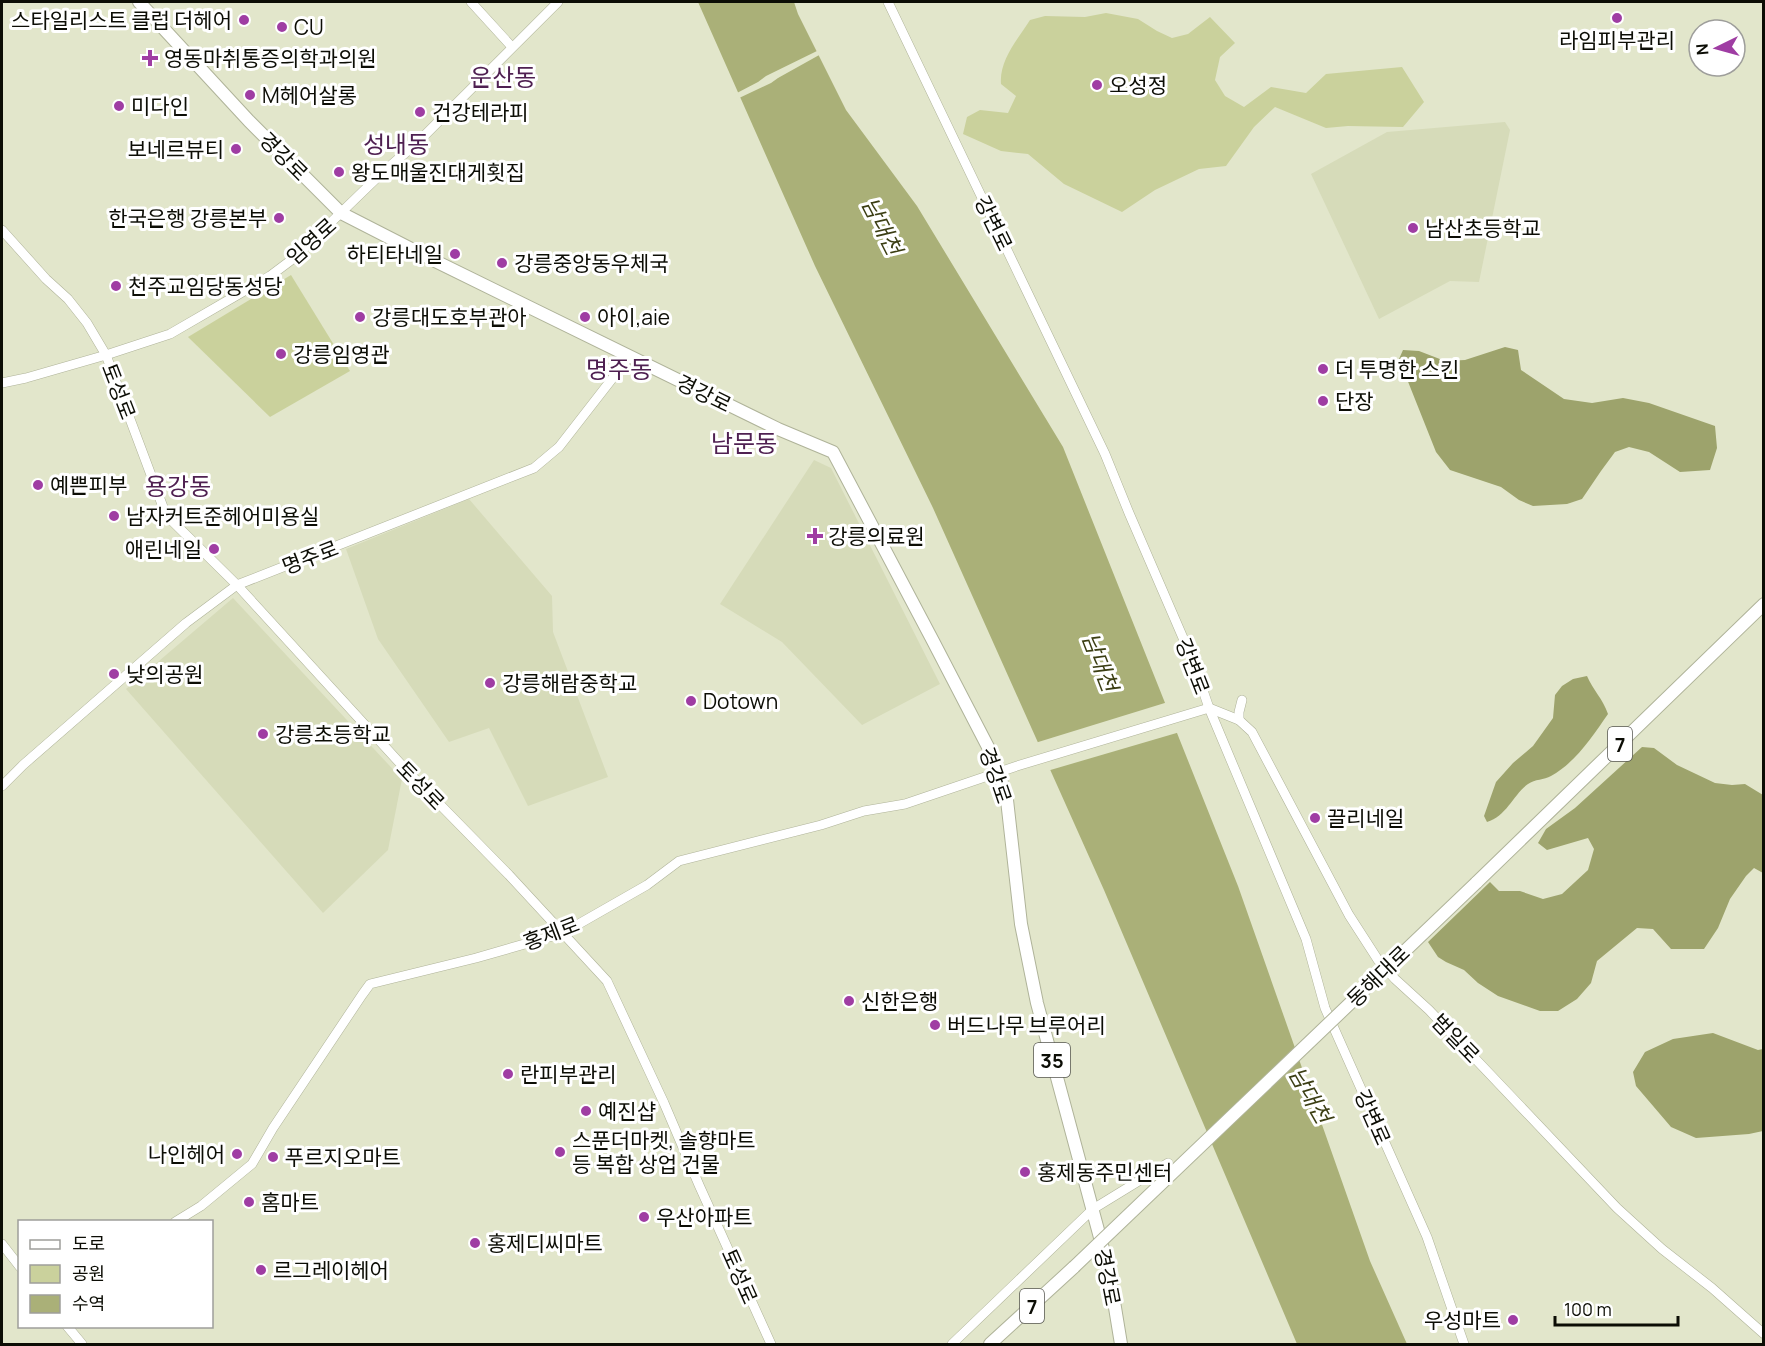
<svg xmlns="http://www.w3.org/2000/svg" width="1765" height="1346" font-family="Manrope,'Noto Sans KR',sans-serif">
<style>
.built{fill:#d6dbb9}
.green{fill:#cad19c}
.forest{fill:#9da36c}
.water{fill:#aab078}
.pier{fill:#e2e6cb}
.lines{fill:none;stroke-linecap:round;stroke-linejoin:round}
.tertiary-casing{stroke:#afb399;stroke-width:10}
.primary-casing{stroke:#afb399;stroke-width:14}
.tertiary{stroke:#fff;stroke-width:9}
.primary{stroke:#fff;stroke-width:12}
.primary-bridge-casing{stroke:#afb399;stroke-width:14;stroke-linecap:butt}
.primary-bridge{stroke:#fff;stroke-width:12}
.poi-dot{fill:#9f3da3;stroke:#fff;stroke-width:2}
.labels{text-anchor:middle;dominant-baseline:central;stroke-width:6;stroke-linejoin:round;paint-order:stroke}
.shield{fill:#fff;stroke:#555650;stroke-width:1.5}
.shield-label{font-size:20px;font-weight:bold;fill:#0c0d05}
.poi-label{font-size:21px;fill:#0c0d05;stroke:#fff;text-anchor:start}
.street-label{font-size:21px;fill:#0c0d05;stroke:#fff}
.water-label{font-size:22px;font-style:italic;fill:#3b3e13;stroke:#fff}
.quarter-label{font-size:24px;fill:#4f2051;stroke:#fff}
</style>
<rect width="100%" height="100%" fill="#e2e6cb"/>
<g class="built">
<path d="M1505 122 1510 130 1479 282 1450 281 1379 319 1311 174 1387 132Z"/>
<path d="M814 460 831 468 940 684 862 725 782 642 720 604Z"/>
<path d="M469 499 552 596 553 632 608 777 528 806 489 728 449 742 378 639 346 549Z"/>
<path d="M233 598 402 779 388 850 323 913 126 689Z"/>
</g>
<g class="green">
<path d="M1106 13 1138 19 1157 31 1172 38 1188 34 1210 17 1235 43 1220 57 1215 80 1225 96 1244 107 1271 87 1306 93 1326 74 1402 67 1424 102 1403 127 1348 126 1326 128 1275 107 1254 127 1226 166 1199 169 1155 190 1122 212 1064 184 1028 154 1001 151 963 134 967 117 980 110 1008 113 1016 96 1001 84C999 60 1018 39 1030 20L1045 16 1085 17Z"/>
<path d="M291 275 350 371 270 417 188 337Z"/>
</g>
<g class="forest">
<path d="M1505 347 1518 350 1521 370 1564 399 1592 403 1623 398 1649 403 1715 426 1717 448 1710 470 1680 472 1649 452 1629 447 1615 452 1601 471 1582 499 1567 504 1533 506 1519 500 1501 487 1450 470 1436 452 1399 359 1403 350 1419 351 1445 361 1465 360Z"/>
<path d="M1587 676C1593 690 1603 699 1608 714 1592 737 1576 762 1551 776 1544 780 1535 779 1528 784 1513 795 1507 816 1487 822L1484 816 1496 782 1513 763 1533 746 1553 718 1555 695 1562 686 1573 679Z"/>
<path d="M1642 747 1654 748 1677 765 1715 783 1732 785 1745 784 1763 795V873L1754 868 1746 876 1730 899 1718 928 1704 949H1671L1653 929 1637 928 1597 961 1591 983 1577 999 1558 1011H1540L1498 996 1478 983 1464 970 1446 962 1438 957 1428 942 1490 882 1499 891H1520L1543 899 1562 894 1588 870 1594 849 1588 838 1547 850 1538 843 1546 829 1575 808Z"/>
<path d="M1713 1033 1758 1050 1763 1049V1131L1749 1134 1696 1138 1671 1127 1636 1086 1633 1072 1645 1052 1673 1039Z"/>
</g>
<path class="water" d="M698 2H794L798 14 846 110 917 206 1063 447 1238 886 1370 1261 1407 1344H1297L1104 890 933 508 815 266Z"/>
<g class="pier">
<path d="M819 50 821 54 778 78 771 83 737 99 735 94 758 82 766 76Z"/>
<path d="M1168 702 1180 732 1047 771 1035 743Z"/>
</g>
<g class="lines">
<defs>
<g id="tertiary">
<path d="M471 2 512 47"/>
<path d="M888 2 1105 454 1129 513 1193 661 1209 708 1306 939 1325 1008 1427 1237 1464 1344"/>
<path d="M2 230 46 279 68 299 87 323 106 355 166 515 237 585 408 772 509 875 607 981 664 1103 699 1185 771 1344"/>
<path d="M2 383 26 378 106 355 170 334 270 276 294 258 382 173 419 141 558 2"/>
<path d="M1239 720V712L1242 700"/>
<path d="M2 786 23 765 186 623 237 585 534 468 559 447 629 357"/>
<path d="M175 1222 201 1206 252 1164 273 1128 362 995 370 984 476 958 563 933 647 885 679 861 821 825 864 811 905 804 1017 766 1209 708 1239 720 1252 732 1349 915 1378 960 1395 979 1429 1010 1617 1208 1662 1249 1712 1288 1764 1334"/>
<path d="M2 1244 20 1267"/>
<path d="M67 1326 82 1344"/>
<path d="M952 1344 1093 1209 1168 1163"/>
</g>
<g id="primary">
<path d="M139 2 249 121 341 213 431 259 778 429 833 452 933 641 988 747 999 773 1007 800 1021 924 1037 1003 1109 1271 1121 1344"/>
<path d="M1476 883 1764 604"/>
<path d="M990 1344 1074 1267"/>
</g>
</defs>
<use href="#tertiary" class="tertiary-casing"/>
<use href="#primary" class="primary-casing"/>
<use href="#tertiary" class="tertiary"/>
<use href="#primary" class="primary"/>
<defs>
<path id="primary-bridge" d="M1074 1267 1476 883"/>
</defs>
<use href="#primary-bridge" class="primary-bridge-casing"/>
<use href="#primary-bridge" class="primary-bridge"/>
</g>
<g class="poi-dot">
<circle cx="1617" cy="18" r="6"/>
<circle cx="244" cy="20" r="6"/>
<circle cx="282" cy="27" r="6"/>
<path d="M147 49h6v6h6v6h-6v6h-6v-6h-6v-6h6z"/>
<circle cx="1097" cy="85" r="6"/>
<circle cx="250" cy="95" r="6"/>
<circle cx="119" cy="106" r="6"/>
<circle cx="420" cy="112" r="6"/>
<circle cx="236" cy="149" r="6"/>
<circle cx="339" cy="172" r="6"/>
<circle cx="279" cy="218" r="6"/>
<circle cx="1413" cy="228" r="6"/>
<circle cx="455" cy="254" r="6"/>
<circle cx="502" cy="263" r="6"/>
<circle cx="116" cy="286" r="6"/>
<circle cx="360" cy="317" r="6"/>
<circle cx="585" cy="317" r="6"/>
<circle cx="281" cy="354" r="6"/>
<circle cx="1323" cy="369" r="6"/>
<circle cx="1323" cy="401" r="6"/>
<circle cx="38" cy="485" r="6"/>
<circle cx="114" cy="516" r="6"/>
<path d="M812 527h6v6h6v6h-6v6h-6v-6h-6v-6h6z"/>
<circle cx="214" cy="549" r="6"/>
<circle cx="114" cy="674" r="6"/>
<circle cx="490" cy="683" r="6"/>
<circle cx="691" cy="701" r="6"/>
<circle cx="263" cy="734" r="6"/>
<circle cx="1315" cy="818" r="6"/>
<circle cx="849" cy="1001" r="6"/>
<circle cx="935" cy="1025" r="6"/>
<circle cx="508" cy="1074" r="6"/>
<circle cx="586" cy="1111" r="6"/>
<circle cx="560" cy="1152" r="6"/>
<circle cx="237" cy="1154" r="6"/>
<circle cx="273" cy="1157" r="6"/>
<circle cx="1025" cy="1172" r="6"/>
<circle cx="249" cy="1202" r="6"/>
<circle cx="644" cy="1217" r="6"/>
<circle cx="475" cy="1243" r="6"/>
<circle cx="261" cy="1270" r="6"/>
<circle cx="1513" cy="1320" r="6"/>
</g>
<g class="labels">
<g class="shield">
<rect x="1608" y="727" width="24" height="34" rx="4.5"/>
<rect x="1034" y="1043" width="36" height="34" rx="4.5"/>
<rect x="1020" y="1289" width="24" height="34" rx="4.5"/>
</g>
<g class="shield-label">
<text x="1620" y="744">7</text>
<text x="1052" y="1060">35</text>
<text x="1032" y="1306">7</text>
</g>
<g class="poi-label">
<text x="232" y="20" text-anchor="end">스타일리스트 클럽 더헤어</text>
<text x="294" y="27">CU</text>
<text x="1617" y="40" text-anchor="middle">라임피부관리</text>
<text x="164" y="58">영동마취통증의학과의원</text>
<text x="1109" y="85">오성정</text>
<text x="262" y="95">M헤어살롱</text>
<text x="131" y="106">미다인</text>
<text x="432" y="112">건강테라피</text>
<text x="224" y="149" text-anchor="end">보네르뷰티</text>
<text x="351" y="172">왕도매울진대게횟집</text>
<text x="267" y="218" text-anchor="end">한국은행 강릉본부</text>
<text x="1425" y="228">남산초등학교</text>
<text x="443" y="254" text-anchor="end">하티타네일</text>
<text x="514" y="263">강릉중앙동우체국</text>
<text x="128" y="286">천주교임당동성당</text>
<text x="372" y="317">강릉대도호부관아</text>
<text x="597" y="317">아이,aie</text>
<text x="293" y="354">강릉임영관</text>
<text x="1335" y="369">더 투명한 스킨</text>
<text x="1335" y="401">단장</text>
<text x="50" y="485">예쁜피부</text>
<text x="126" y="516">남자커트준헤어미용실</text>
<text x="828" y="536">강릉의료원</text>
<text x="202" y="549" text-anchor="end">애린네일</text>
<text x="126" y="674">낮의공원</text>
<text x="502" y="683">강릉해람중학교</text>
<text x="703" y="701">Dotown</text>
<text x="275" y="734">강릉초등학교</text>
<text x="1327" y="818">끌리네일</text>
<text x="861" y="1001">신한은행</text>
<text x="947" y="1025">버드나무 브루어리</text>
<text x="520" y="1074">란피부관리</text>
<text x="598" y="1111">예진샵</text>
<text x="572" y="1140">스푼더마켓, 솔향마트<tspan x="572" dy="24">등 복합 상업 건물</tspan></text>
<text x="225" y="1154" text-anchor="end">나인헤어</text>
<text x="285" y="1157">푸르지오마트</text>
<text x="1037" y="1172">홍제동주민센터</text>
<text x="261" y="1202">홈마트</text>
<text x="656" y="1217">우산아파트</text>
<text x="487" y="1243">홍제디씨마트</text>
<text x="273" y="1270">르그레이헤어</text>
<text x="1501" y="1320" text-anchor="end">우성마트</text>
</g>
<g class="street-label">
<text transform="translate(284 156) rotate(45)">경강로</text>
<text transform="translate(994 223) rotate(64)">강변로</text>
<text transform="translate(311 241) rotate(-42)">임영로</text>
<text transform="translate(119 391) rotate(69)">토성로</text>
<text transform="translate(704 393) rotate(26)">경강로</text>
<text transform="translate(310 557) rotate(-21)">명주로</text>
<text transform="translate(1193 666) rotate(69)">강변로</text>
<text transform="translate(996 775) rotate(71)">경강로</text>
<text transform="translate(421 785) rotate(46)">토성로</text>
<text transform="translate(551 933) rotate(-21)">홍제로</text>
<text transform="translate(1378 976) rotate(-44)">동해대로</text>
<text transform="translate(1456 1038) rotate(46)">범일로</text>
<text transform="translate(1373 1117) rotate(66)">강변로</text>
<text transform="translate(740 1276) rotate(66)">토성로</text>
<text transform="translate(1108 1277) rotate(79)">경강로</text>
</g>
<g class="water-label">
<text transform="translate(882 226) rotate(63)">남대천</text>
<text transform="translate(1100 662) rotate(69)">남대천</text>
<text transform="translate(1310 1095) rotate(60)">남대천</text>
</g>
<g class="quarter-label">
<text x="503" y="76">운산동</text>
<text x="396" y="143">성내동</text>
<text x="619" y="368">명주동</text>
<text x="744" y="442">남문동</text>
<text x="178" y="485">용강동</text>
</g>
</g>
<rect width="1765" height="1346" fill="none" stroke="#0c0d05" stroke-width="6"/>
<rect x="18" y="1220" width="195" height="108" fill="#ffffff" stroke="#9e9e9b" stroke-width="1.5"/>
<rect x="30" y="1240" width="30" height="9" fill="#ffffff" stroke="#9e9e9b" stroke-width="1.5"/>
<text x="72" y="1250" font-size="18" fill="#0c0d05">도로</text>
<rect x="30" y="1265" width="30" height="18" fill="#cad19c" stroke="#9e9e9b" stroke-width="1.5"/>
<text x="72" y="1280" font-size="18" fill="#0c0d05">공원</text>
<rect x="30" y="1295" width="30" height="18" fill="#aab078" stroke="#9e9e9b" stroke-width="1.5"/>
<text x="72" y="1310" font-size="18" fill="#0c0d05">수역</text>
<g transform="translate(1717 48) rotate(265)"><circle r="28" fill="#ffffff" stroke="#9e9e9b" stroke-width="1.5"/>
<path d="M0-4.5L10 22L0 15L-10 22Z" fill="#9f3da3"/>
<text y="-9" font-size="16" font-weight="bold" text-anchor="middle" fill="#0c0d05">N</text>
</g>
<path d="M1555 1316v9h123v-9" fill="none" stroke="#0c0d05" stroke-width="3"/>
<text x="1564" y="1316" font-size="18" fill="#0c0d05" stroke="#ffffff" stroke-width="4.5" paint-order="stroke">100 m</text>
</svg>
